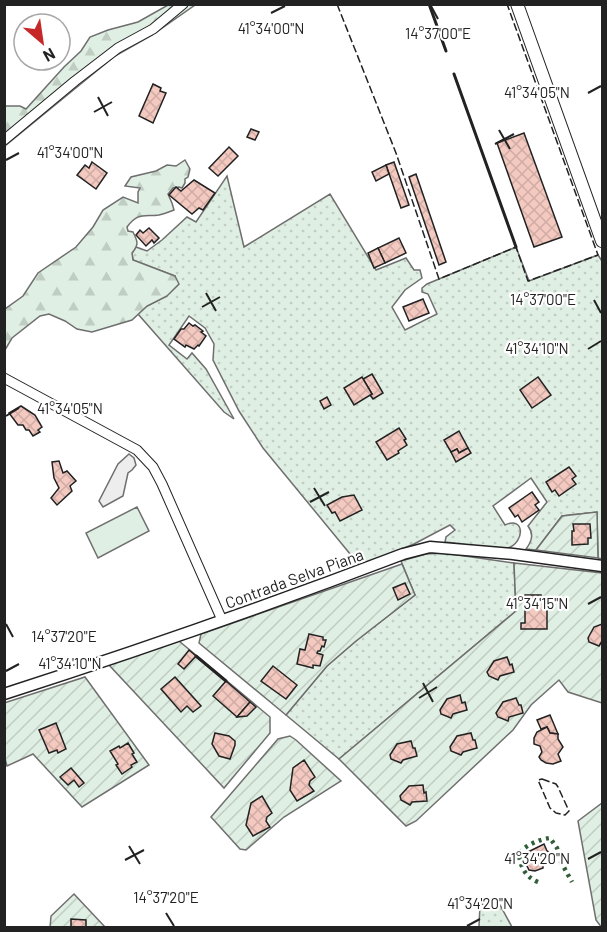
<svg xmlns="http://www.w3.org/2000/svg" width="607" height="932" font-family="Barlow,sans-serif">
<style>
.grass{fill:url(#grass-dots);stroke:#6f6f6f;stroke-width:1.5}
.forest{fill:url(#forest-firs);stroke:#6f6f6f;stroke-width:1.5}
.garden{fill:url(#garden-furrows);stroke:#6f6f6f;stroke-width:1.5}
.pitch{fill:#e0efe3;stroke:#6f6f6f;stroke-width:1.5}
.parking{fill:#ededed;stroke:#6f6f6f;stroke-width:1.5}
.building{fill:url(#building-cross-hatch);stroke:#222;stroke-width:1.5}
.lines{fill:none;stroke-linecap:round;stroke-linejoin:round}
.minor-casing{stroke:#222;stroke-width:11}
.tertiary-casing{stroke:#222;stroke-width:13}
.secondary-casing{stroke:#222;stroke-width:14}
.minor{stroke:#fff;stroke-width:9}
.tertiary{stroke:#fff;stroke-width:10}
.secondary{stroke:#fff;stroke-width:12}
.hedge{stroke:#2f5e38;stroke-width:4.5;stroke-dasharray:3 4.5;stroke-linecap:butt}
.fence{stroke:#222;stroke-width:1.5;stroke-dasharray:8 3;stroke-linecap:butt}
.wall{stroke:#222;stroke-width:3}
.ticks{fill:none;stroke:#222;stroke-width:2}
.labels{text-anchor:middle;dominant-baseline:central;stroke-width:4.5;stroke-linejoin:round;paint-order:stroke}
.street-label{font-size:16px;fill:#222;stroke:#fff}
.ticks-label{font-size:15px;text-anchor:middle;fill:#222;stroke:#fff;stroke-width:4.5;stroke-linejoin:round;paint-order:stroke}
</style>
<defs>
<pattern id="grass-dots" width="8" height="8" patternUnits="userSpaceOnUse" patternTransform="scale(1.5)"><rect width="8" height="8" fill="#e0efe3"/><path d="M2 2h.1M6 6h.1" fill="none" stroke="#c0cdc2" stroke-width="1.8" stroke-linecap="round"/></pattern>
<pattern id="forest-firs" width="22" height="20" patternUnits="userSpaceOnUse" patternTransform="scale(1.5)"><rect width="22" height="20" fill="#e0efe3"/><path d="M5 1l3.5 6h-7zM16 11l3.5 6h-7z" fill="#c0cdc2"/></pattern>
<pattern id="garden-furrows" width="10" height="10" patternUnits="userSpaceOnUse" patternTransform="scale(1.5)"><rect width="10" height="10" fill="#e0efe3"/><path d="M-1 1l2-2M0 10L10 0M9 11l2-2" fill="none" stroke="#c0cdc2"/></pattern>
<pattern id="building-cross-hatch" width="8" height="8" patternUnits="userSpaceOnUse" patternTransform="scale(1.5)"><rect width="8" height="8" fill="#f3c9c0"/><path d="M0 0l8 8M0 8l8-8" fill="none" stroke="#d0aca5"/></pattern>
</defs>
<rect width="100%" height="100%" fill="#fff"/>
<g class="grass">
<path d="M227 176 244 247 330 194 376 270 406 258 414 270H420L422 278 405 290 392 307 405 330 437 314 428 294 422 292V288L427 284 516 247 529 281 598 255 602 261V559L598 558 597 512 562 516 536 550 526 549C532 541 534 534 528 526L547 502 531 478 493 506 505 525C525 516 525 542 508 548 500 550 456 543 445 542L446 537 455 530 450 525 414 544 360 566 263 448 239 411 213 360 214 344 205 328 189 316 169 345 187 359 192 353 206 369 234 419 224 412 138 314 147 306 167 296 175 276 133 260 132 253 136 247 147 251 162 240 187 217 196 222Z"/>
<path d="M444 553 514 563 516 611 339 759 286 715 327 666 356 641 415 595 401 561 426 554Z"/>
<path d="M480 904 500 905 512 927H479Z"/>
</g>
<g class="forest">
<path d="M168 5H195L152 35 115 56 5 146V106H20L26 109 64 67 81 51 90 37 108 30 138 22Z"/>
<path d="M185 160 190 169 188 177 185 179V183L182 188 179 187 173 188 168 194 172 203 174 210C169 212 164 214 159 215 144 217 138 212 127 227L128 231 133 232C138 242 139 244 132 253L133 260 175 276 179 284 167 296 147 306 132 320 92 332 77 329 65 321 49 314 40 316 12 338 5 350V309L23 296 38 273 76 247 93 227 103 210 123 197 138 203V192L140 188 125 186 131 177 156 171 167 165 176 166Z"/>
</g>
<g class="garden">
<path d="M597 512 598 558 536 550 562 516Z"/>
<path d="M514 563 602 573V703L568 692 559 680 531 705 513 730 416 821 406 826 339 759 516 611Z"/>
<path d="M402 564 415 595 356 641 327 666 286 715 199 643 201 634Z"/>
<path d="M179 641 270 717V733L224 788 109 665Z"/>
<path d="M85 677 149 765 82 807 33 754 7 766 4 755V703Z"/>
<path d="M290 736 296 740 341 781 284 817 246 850 240 849 211 817 278 739Z"/>
<path d="M602 803V928L596 920 578 821Z"/>
<path d="M74 894 105 927 50 928 51 916Z"/>
</g>
<path class="pitch" d="M137 507 149 531 98 558 86 533Z"/>
<path class="parking" d="M129 454 134 458 136 465 132 470 128 473 123 496 103 507 99 501 118 464Z"/>
<g class="building">
<path d="M153 84 161 88 160 91 166 93 153 123 139 116Z"/>
<path d="M251 129 259 132 255 140 247 137Z"/>
<path d="M524 133 562 237 534 247 497 143Z"/>
<path d="M229 147 238 156 218 176 209 168Z"/>
<path d="M92 162 107 173 96 189 77 175 85 165 89 168Z"/>
<path d="M394 162 409 205 401 208 386 165Z"/>
<path d="M386 165 389 174 376 181 372 172Z"/>
<path d="M416 174 446 262 439 265 409 177Z"/>
<path d="M194 180 215 193 203 210 199 208 192 214 169 195 176 187 181 191Z"/>
<path d="M149 228 159 238 154 243 152 240 146 246 136 235 140 230 143 233Z"/>
<path d="M399 238 406 253 385 263 378 248Z"/>
<path d="M378 248 385 263 374 268 368 253Z"/>
<path d="M423 299 429 313 409 321 403 307Z"/>
<path d="M189 323 193 326 195 325 203 331 201 332 206 336 199 346 198 345 194 349 186 345 185 347 174 339 181 329H184Z"/>
<path d="M372 374 383 393 373 399 370 395 372 394 363 379Z"/>
<path d="M362 377 372 394 354 405 344 388Z"/>
<path d="M538 377 551 395 532 408 520 390Z"/>
<path d="M327 397 331 405 324 409 320 401Z"/>
<path d="M21 406 35 415 42 427 38 430 40 432 33 436 29 430H26L23 425H18L9 413Z"/>
<path d="M399 428 406 439 404 440 407 445 398 451 399 453 387 460 376 442Z"/>
<path d="M459 431 468 448 459 453 457 449 451 452 444 440Z"/>
<path d="M468 448 471 453 456 462 451 452 457 449 459 453Z"/>
<path d="M59 461 63 473 67 471 76 481 70 486 72 491 57 505 51 498 59 488 54 478 52 462Z"/>
<path d="M569 467 576 476 572 479 576 484 559 496 555 490 552 492 546 482Z"/>
<path d="M532 492 539 502 535 505 539 510 522 522 518 515 515 517 509 508Z"/>
<path d="M354 495 362 510 340 521 335 512 332 513 327 505 342 497Z"/>
<path d="M573 524H590L591 538H588V544L572 545V531H574Z"/>
<path d="M405 583 410 594 398 600 393 588Z"/>
<path d="M525 595H541V599H547V629H521V623H525Z"/>
<path d="M602 624V641L599 646 589 642 588 638 594 627Z"/>
<path d="M309 634 323 637V640H326L324 647 322 646 320 651H318L317 653 323 655 320 666 313 665V668L297 664 300 649 305 650Z"/>
<path d="M189 650 196 656 184 669 178 664Z"/>
<path d="M507 657 510 665 512 664 514 672 500 676 498 680 489 676 487 672 494 661Z"/>
<path d="M273 666 297 685 286 699 261 681Z"/>
<path d="M175 677 201 706 193 712 187 706 181 712 161 689Z"/>
<path d="M226 681 250 702 237 717 213 696Z"/>
<path d="M460 695 462 703 465 702 467 710 453 714 451 718 441 714 440 710 447 699Z"/>
<path d="M516 698 519 705H521L523 713 509 717 508 721 498 717 496 713 503 702Z"/>
<path d="M250 702 256 707 247 716 237 717Z"/>
<path d="M550 715 558 734 550 733 547 727 541 729 537 720Z"/>
<path d="M56 723 66 749 58 753 57 750 49 753 39 730Z"/>
<path d="M547 727 550 733 558 734V739L563 747 558 754 561 761 553 764 546 763 541 760 539 757 542 752 540 746 534 744V738L537 732Z"/>
<path d="M215 733 229 736 235 741V745L230 759 219 756 212 744Z"/>
<path d="M471 733 473 740H475L477 748 463 752 461 755 451 751 450 747 457 736Z"/>
<path d="M411 741 413 748H415L417 756 403 760 401 763 391 759 390 755 397 744Z"/>
<path d="M128 743 134 753 132 754 137 762 131 765 132 767 122 774 116 765 118 764 110 751 119 746 120 748Z"/>
<path d="M304 760 315 777 310 781 309 785 314 791 297 801 290 790 293 768Z"/>
<path d="M71 768 84 783 79 787 74 780 68 785 60 777Z"/>
<path d="M423 785 424 793 426 792 427 801 412 802 410 805 401 800 400 796 409 786Z"/>
<path d="M262 796 272 813 267 817 266 821 270 827 253 836 246 825 251 803Z"/>
<path d="M544 844 547 851 549 852 553 859 543 864V868L535 871 529 870 525 862 526 856 529 855 528 852Z"/>
<path d="M71 919 86 920V928H71Z"/>
</g>
<g class="lines">
<defs>
<g id="minor">
<path d="M4 140 75 81 118 48 153 29 183 4"/>
<path d="M4 378 137 450 153 467 162 484 222 620"/>
</g>
<path id="tertiary" d="M4 694C138 651 272 604 403 554L430 547 513 554 602 566"/>
<path id="secondary" d="M517 4 602 241"/>
</defs>
<use href="#minor" class="minor-casing"/>
<use href="#tertiary" class="tertiary-casing"/>
<use href="#secondary" class="secondary-casing"/>
<use href="#minor" class="minor"/>
<use href="#tertiary" class="tertiary"/>
<use href="#secondary" class="secondary"/>
<path class="hedge" d="M538 882C525 877 520 866 519 853 526 845 540 839 550 838L557 848 561 862 572 882"/>
<g class="fence">
<path d="M337 4 396 153 439 279 516 247 528 281 598 255 507 4"/>
<path d="M542 779 556 784 558 787 569 811 565 815 556 813 550 808 538 780Z"/>
</g>
<g class="wall">
<path d="M429 4 446 51"/>
<path d="M454 74 516 247"/>
<path d="M196 656 226 681"/>
</g>
</g>
<path class="ticks" d="M431 6 438 19M271 13 285 6M588 93 601 86M98 97 108 116M94 112 112 102M499 130 510 149M495 144 514 134M6 160 19 153M206 293 216 311M594 300 601 313M202 307 220 297M588 349 601 341M6 416 19 408M314 488 325 506M310 502 329 492M588 604 601 597M6 624 13 637M6 671 19 664M423 683 433 702M419 698 437 687M129 846 140 864M588 859 601 852M125 860 144 850M166 913 174 926M467 926 480 919"/>
<g class="labels">
<g class="street-label">
<text transform="translate(294 578) rotate(-20)">Contrada Selva Piana</text>
</g>
</g>
<g class="ticks-label">
<text x="271" y="34">41°34'00"N</text>
<text x="438" y="39">14°37'00"E</text>
<text x="537" y="98">41°34'05"N</text>
<text x="70" y="158">41°34'00"N</text>
<text x="543" y="305">14°37'00"E</text>
<text x="537" y="354">41°34'10"N</text>
<text x="70" y="414">41°34'05"N</text>
<text x="537" y="609">41°34'15"N</text>
<text x="64" y="642">14°37'20"E</text>
<text x="70" y="669">41°34'10"N</text>
<text x="537" y="864">41°34'20"N</text>
<text x="166" y="903">14°37'20"E</text>
<text x="480" y="909">41°34'20"N</text>
</g>
<rect width="607" height="932" fill="none" stroke="#222222" stroke-width="12"/>
<g transform="translate(42 42) rotate(151)"><circle r="28" fill="#ffffff" stroke="#a7a7a7" stroke-width="1.5"/>
<path d="M0-4.5L10 22L0 15L-10 22Z" fill="#c62828"/>
<text y="-9" font-size="16" font-weight="bold" text-anchor="middle" fill="#222222">N</text>
</g>
</svg>
